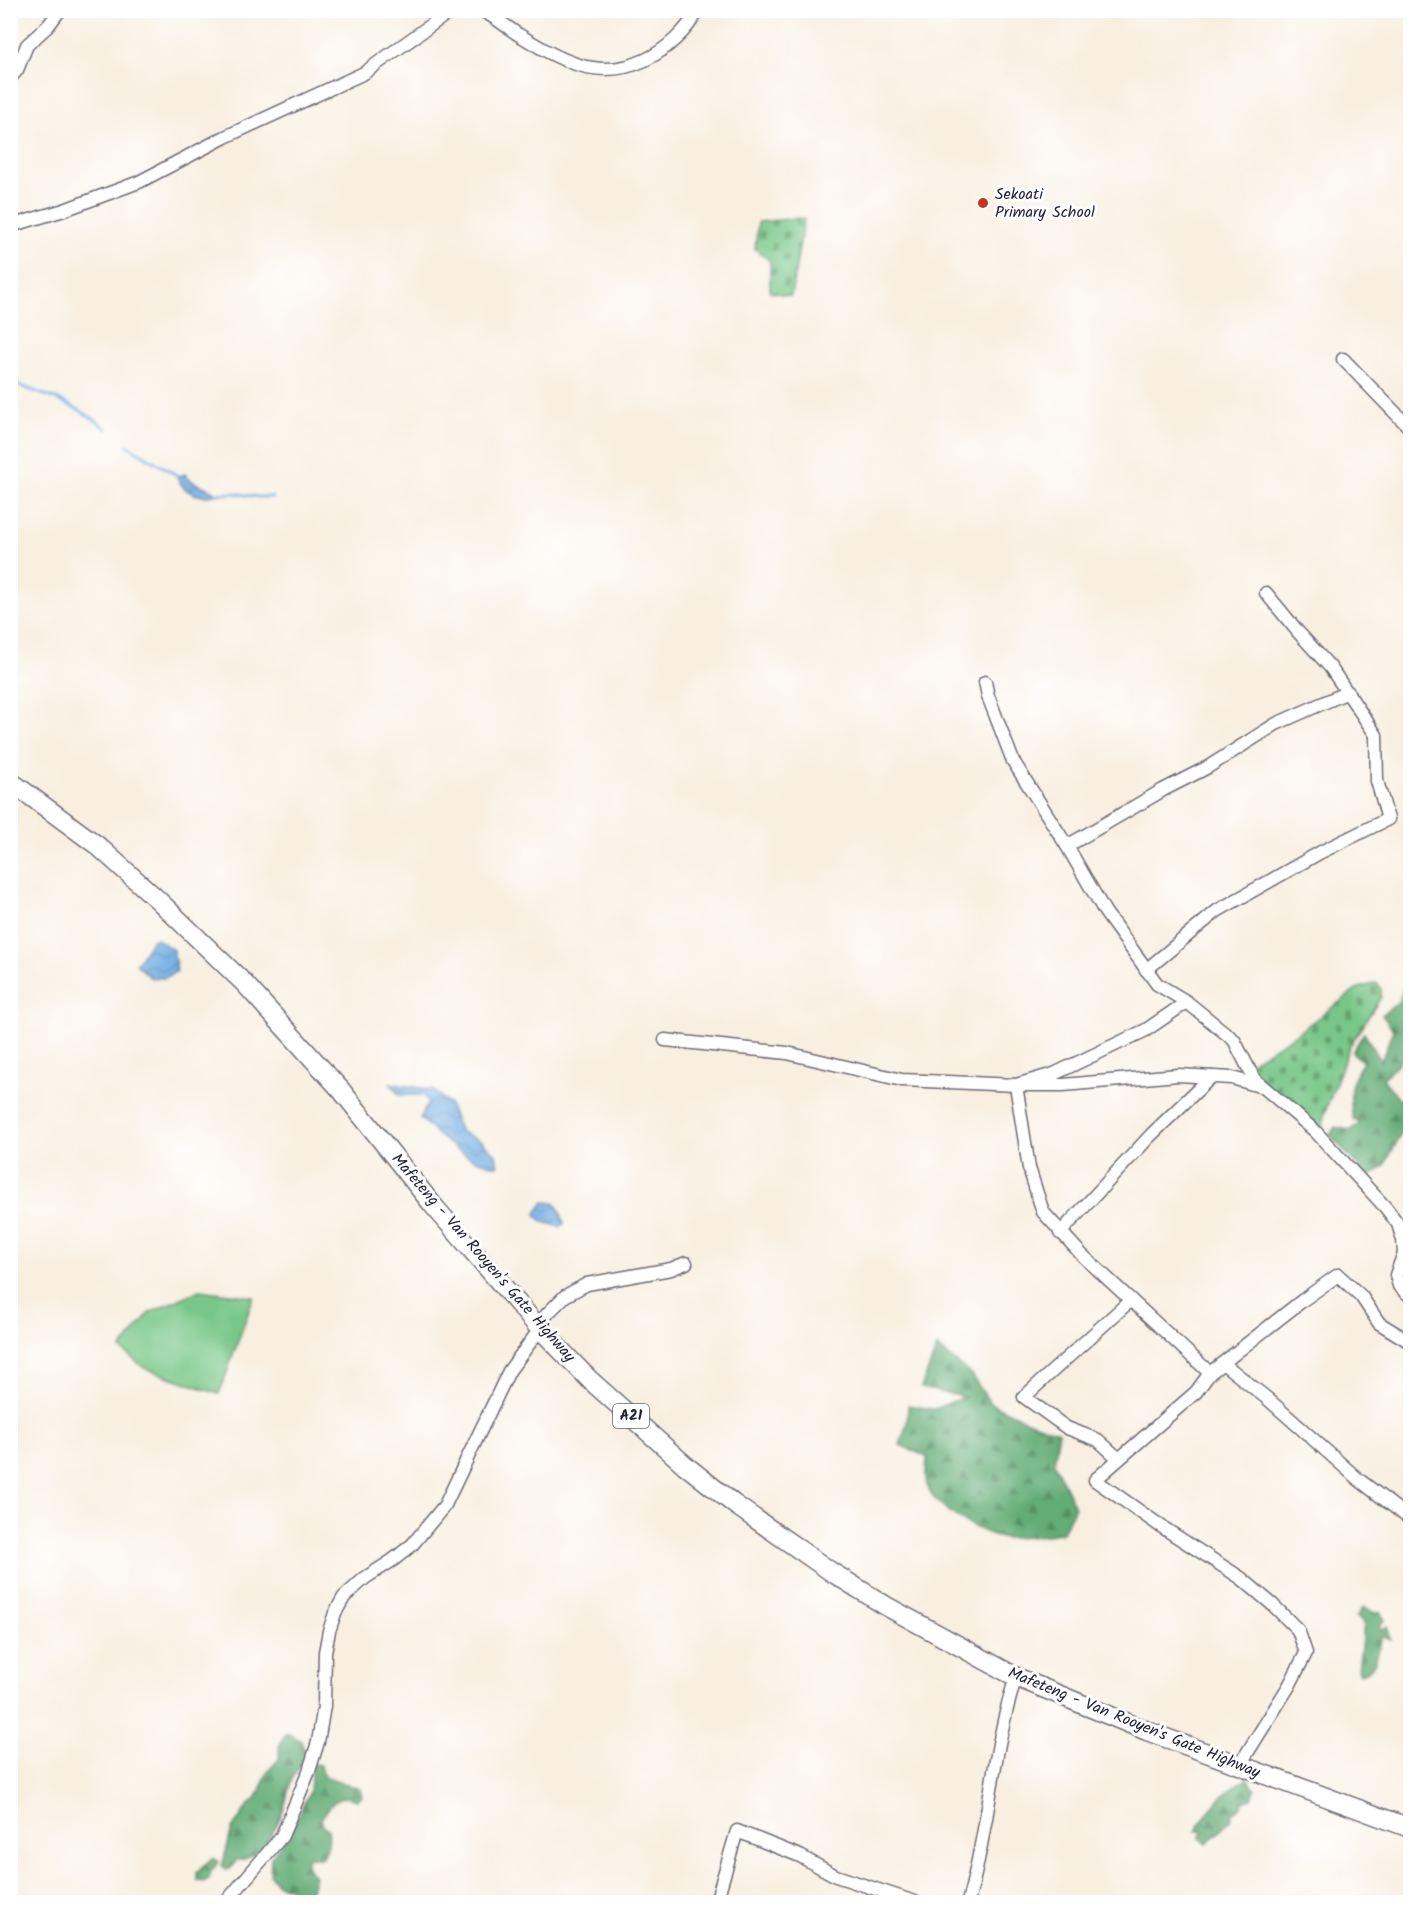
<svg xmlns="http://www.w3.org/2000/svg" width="1421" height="1913" font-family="Kalam,sans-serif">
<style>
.forest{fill:url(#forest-firs);stroke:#426758;stroke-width:1.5}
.cemetery{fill:url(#cemetery-stones);stroke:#4e7462;stroke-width:1.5}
.pitch{fill:#79c788;stroke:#4e7462;stroke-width:1.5}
.water{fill:url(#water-waves);stroke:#49678e;stroke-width:1.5}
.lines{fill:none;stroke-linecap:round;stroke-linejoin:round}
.stream{stroke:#70ace2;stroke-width:3}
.minor-casing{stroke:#6d6a75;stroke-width:15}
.primary-casing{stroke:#6d6a75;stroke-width:21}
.minor{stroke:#fff;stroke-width:12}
.primary{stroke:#fff;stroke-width:18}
.poi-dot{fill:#c8321e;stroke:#fff;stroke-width:2}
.labels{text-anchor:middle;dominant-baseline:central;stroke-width:6;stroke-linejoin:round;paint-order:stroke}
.shield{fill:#fff;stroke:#646476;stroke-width:1.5}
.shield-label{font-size:15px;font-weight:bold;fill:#22223b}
.poi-label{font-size:16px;fill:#22223b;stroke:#fff;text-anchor:start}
.street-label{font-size:16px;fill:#22223b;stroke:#fff}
</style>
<defs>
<pattern id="forest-firs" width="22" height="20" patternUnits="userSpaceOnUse" patternTransform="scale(1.5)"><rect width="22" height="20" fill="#62ac74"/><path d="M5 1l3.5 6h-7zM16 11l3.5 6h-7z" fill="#508c60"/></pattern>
<pattern id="cemetery-stones" width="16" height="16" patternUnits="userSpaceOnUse" patternTransform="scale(1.5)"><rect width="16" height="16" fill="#79c788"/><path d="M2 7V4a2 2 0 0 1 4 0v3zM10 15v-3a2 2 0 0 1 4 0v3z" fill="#63a170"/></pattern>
<pattern id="water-waves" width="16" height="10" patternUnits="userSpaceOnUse" patternTransform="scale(1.5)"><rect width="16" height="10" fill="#70ace2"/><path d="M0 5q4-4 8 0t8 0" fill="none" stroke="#5c8cb8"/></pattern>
</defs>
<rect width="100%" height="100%" fill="#fff"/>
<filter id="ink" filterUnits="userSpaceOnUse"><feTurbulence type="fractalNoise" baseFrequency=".0167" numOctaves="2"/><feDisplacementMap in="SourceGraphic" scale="12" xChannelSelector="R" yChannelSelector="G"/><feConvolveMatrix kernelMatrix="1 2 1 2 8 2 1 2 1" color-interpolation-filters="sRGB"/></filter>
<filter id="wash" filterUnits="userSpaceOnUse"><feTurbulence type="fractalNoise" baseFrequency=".008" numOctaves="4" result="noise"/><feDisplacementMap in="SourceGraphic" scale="24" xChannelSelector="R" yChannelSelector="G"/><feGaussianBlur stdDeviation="1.35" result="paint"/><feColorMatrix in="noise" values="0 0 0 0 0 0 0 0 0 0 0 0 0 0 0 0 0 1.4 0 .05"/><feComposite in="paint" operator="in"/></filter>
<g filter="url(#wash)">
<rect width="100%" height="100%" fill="#f8efe0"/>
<g class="forest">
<path d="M1410 979V1060L1405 1056 1383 1079 1410 1112V1118L1384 1166 1368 1178 1330 1135 1335 1127 1350 1130 1360 1124 1353 1119C1349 1093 1348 1084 1363 1062L1352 1052 1364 1033 1381 1061 1393 1030 1382 1015 1399 1001 1406 981Z"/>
<path d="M937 1347 971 1374 990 1403 1027 1421 1059 1432 1054 1463 1075 1507 1062 1533C1043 1535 1024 1539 1006 1538 983 1536 934 1508 927 1485 924 1477 927 1465 927 1457L900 1445 907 1422 908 1405 934 1409 964 1397 921 1388Z"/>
<path d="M1364 1607 1375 1613 1380 1612 1385 1620 1379 1626 1382 1630 1387 1626 1391 1640 1382 1636C1378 1650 1377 1672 1360 1674L1358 1669 1364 1623 1356 1617Z"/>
<path d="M285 1734H290L301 1741 306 1756C301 1766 293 1774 290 1785 287 1792 287 1800 284 1807 277 1828 261 1860 237 1860L230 1869H226L222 1866 232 1829 246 1808 257 1797 268 1771 279 1759V1746Z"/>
<path d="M312 1764 320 1765 325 1776 360 1789 362 1797 357 1800C339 1791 330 1805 321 1819L323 1826 328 1829C330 1841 328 1848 322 1859L312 1857 307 1858V1865L315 1877 308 1902H295L289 1888 277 1884 270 1875 271 1857 289 1833 310 1791Z"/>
<path d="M1247 1778 1255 1788 1252 1799 1243 1801 1242 1806 1232 1814V1819L1207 1844 1199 1838 1203 1831H1196C1209 1808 1224 1791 1247 1778Z"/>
<path d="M212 1858 219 1862 210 1873 209 1880 203 1882 197 1880V1872Z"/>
</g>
<g class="cemetery">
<path d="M799 218 804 219 791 296 770 292V261L755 249 758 222Z"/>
<path d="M1376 983 1381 988V997L1349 1047 1324 1115 1322 1130 1263 1083 1249 1063 1290 1038 1359 988Z"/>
</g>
<path class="pitch" d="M199 1290 254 1297 219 1394 144 1368 121 1349 149 1313Z"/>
<g class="water">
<path d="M185 474C191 485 209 486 218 494 201 499 184 494 177 477Z"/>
<path d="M156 938 173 950 177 971 165 978H151L136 964 151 941Z"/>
<path d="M390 1083 433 1090 449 1104 461 1132 481 1141 496 1154 498 1166C467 1162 440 1139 420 1118L428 1103 424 1095H399Z"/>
<path d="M544 1202 555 1203C559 1209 563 1216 564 1224L560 1227 544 1222 537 1217 536 1213Z"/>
</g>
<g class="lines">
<g class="stream">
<path d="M10 380C21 388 33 390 45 395 68 403 89 414 107 429"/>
<path d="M127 445 180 477"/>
<path d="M215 494 234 493 258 497H272"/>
</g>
</g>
</g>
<g filter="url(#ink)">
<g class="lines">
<defs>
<g id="minor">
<path d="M480 10C493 15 504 25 516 33 557 58 596 83 645 60 666 50 687 31 698 10"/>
<path d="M10 78 17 70 27 45 48 26 60 10"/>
<path d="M10 226 64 210 139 182 225 137 364 73 452 10"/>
<path d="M1343 359 1410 428"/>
<path d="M985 682 988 696 1013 761 1067 846 1105 912 1157 984 1187 1002 1234 1040 1254 1079 1315 1131 1386 1208 1398 1224 1403 1240 1404 1253 1396 1275 1399 1286 1410 1296"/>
<path d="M1067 846 1163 790 1208 767 1276 724 1348 692"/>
<path d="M1146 970 1217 911 1321 852 1388 819 1377 781 1376 735 1330 667 1299 633 1266 593"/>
<path d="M665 1040 787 1053 902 1080 1016 1085 1054 1074 1146 1030 1187 1002"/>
<path d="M1060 1233 1151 1135 1211 1077"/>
<path d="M1224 1364 1269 1400 1358 1479 1410 1519"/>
<path d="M1210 1373 1082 1255 1043 1212 1029 1168 1016 1085H1063L1178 1075 1232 1078 1263 1087"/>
<path d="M1119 1459 1098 1440 1067 1428 1024 1397 1131 1300"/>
<path d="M1239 1766 1289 1686 1306 1653 1298 1630 1273 1605 1241 1578 1159 1525 1095 1480 1196 1392 1210 1373 1303 1300 1338 1275 1361 1296 1379 1323 1410 1342"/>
<path d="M226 1902 282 1836 309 1771 318 1742 324 1706 325 1652 329 1631 335 1613 344 1597 365 1578 393 1560 412 1545 445 1505 509 1371 540 1329 547 1314 565 1296 587 1284 671 1269 686 1263"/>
<path d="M716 1902 737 1831 800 1856 836 1876 915 1902"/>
<path d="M968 1902C989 1829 992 1750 1016 1677"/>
</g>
<path id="primary" d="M10 781 98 846 158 900 244 983 341 1090 432 1204 540 1329 590 1380 685 1465 734 1504 830 1571 886 1606 1016 1677 1147 1731 1410 1828"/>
</defs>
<use href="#minor" class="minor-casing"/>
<use href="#primary" class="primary-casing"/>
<use href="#minor" class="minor"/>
<use href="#primary" class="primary"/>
</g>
</g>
<circle class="poi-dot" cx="983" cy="203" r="6"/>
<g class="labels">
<rect class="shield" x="613" y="1404" width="36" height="24" rx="4.5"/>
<g class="shield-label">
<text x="631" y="1416">A21</text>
</g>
<g class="poi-label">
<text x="995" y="194">Sekoati<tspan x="995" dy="18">Primary School</tspan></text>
</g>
<g class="street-label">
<text transform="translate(483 1258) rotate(49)">Mafeteng - Van Rooyen's Gate Highway</text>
<text transform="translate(1134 1723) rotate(22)">Mafeteng - Van Rooyen's Gate Highway</text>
</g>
</g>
<rect width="1421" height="1913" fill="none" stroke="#fff" stroke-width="36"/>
</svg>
